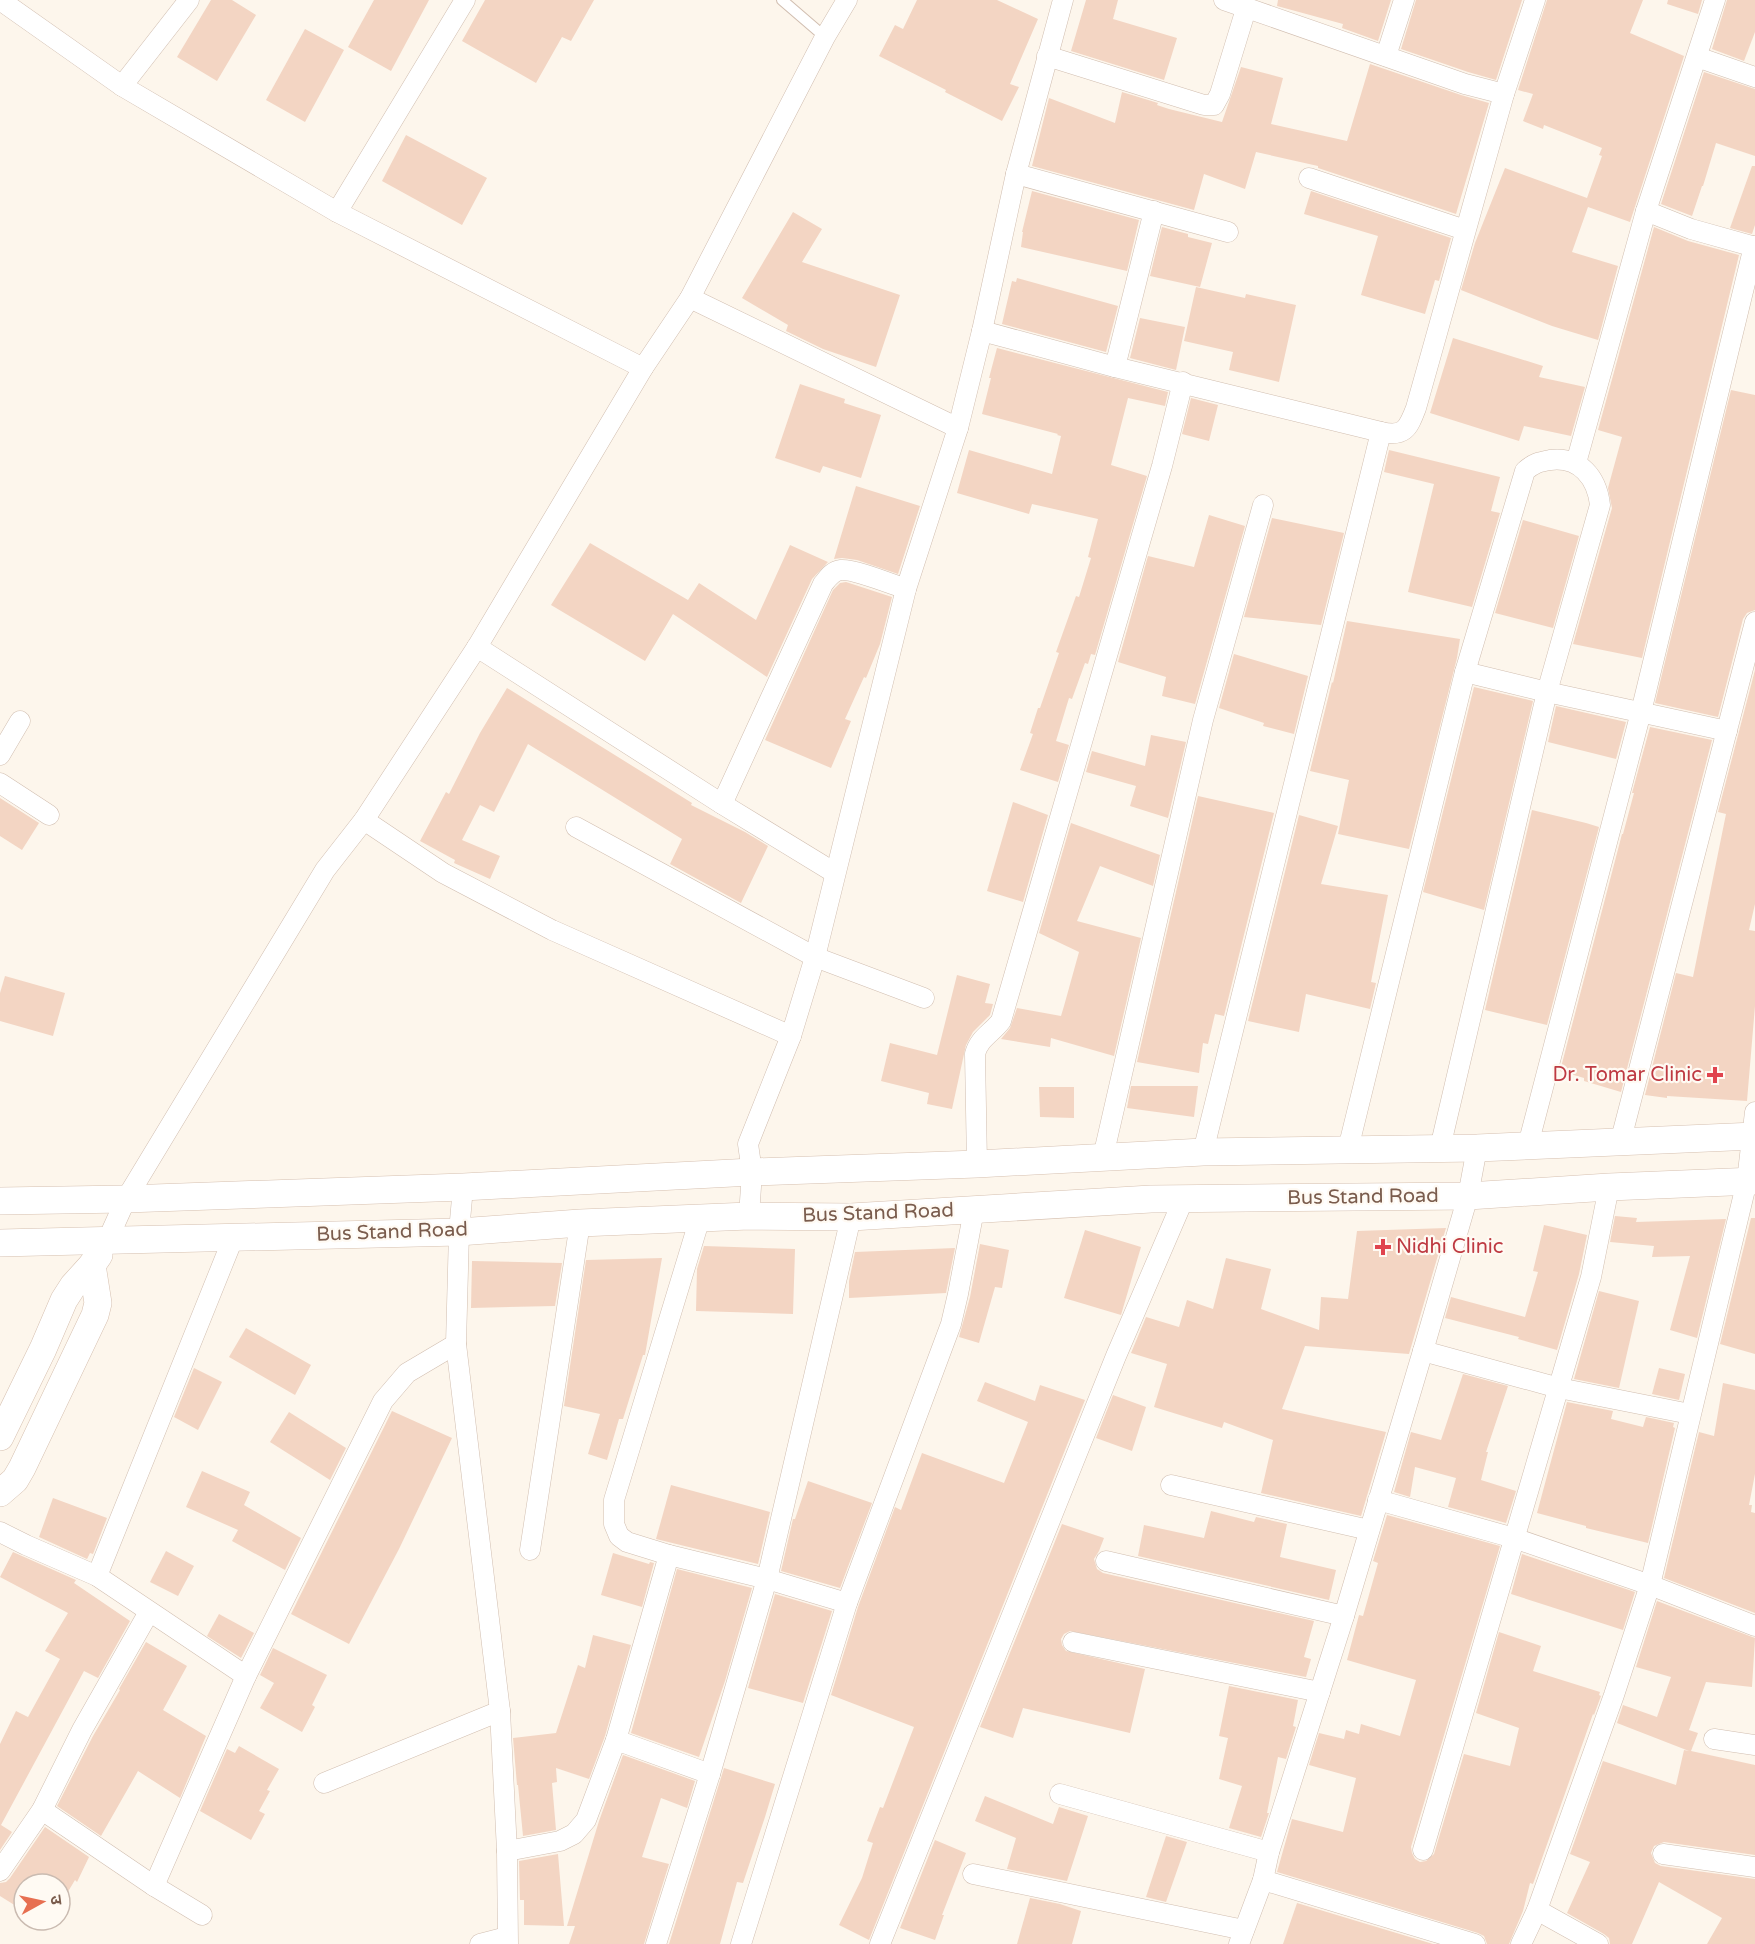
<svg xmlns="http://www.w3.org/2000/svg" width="1755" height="1944" font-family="'Varela Round','Noto Sans Devanagari',sans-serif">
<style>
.building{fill:#f3d5c3}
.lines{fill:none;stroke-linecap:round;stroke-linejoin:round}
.lane-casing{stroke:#d1beb0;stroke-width:12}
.street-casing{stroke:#d1beb0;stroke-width:21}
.secondary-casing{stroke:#d6c0b0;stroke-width:28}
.lane{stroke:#fff;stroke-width:10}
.street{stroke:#fff;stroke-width:20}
.secondary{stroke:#fff;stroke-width:27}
.health-dot{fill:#e0444e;stroke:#fffaf3;stroke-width:2}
.labels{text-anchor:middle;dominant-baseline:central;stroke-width:4.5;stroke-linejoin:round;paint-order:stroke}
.health-label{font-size:20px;fill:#be3a42;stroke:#fffaf3;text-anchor:end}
.street-label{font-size:20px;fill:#7a5c4d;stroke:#fffaf3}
</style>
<rect width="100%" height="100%" fill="#fdf6ec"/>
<g class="building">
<path d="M211 0H232L256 15 217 81 177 57Z"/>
<path d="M374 0H429L391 71 348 47Z"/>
<path d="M485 0H594L571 41 562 37 536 83 462 41Z"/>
<path d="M917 0H997L1038 19 1010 84 1019 87 1002 121 945 92 946 90 879 56 895 25 903 29Z"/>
<path d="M1086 0H1118L1113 19 1177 38 1164 80 1071 51Z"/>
<path d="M1278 0H1391L1378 41 1342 28 1343 24 1277 6Z"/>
<path d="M1416 0H1522L1496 80 1468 72 1401 49Z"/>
<path d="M1547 0H1643L1630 33 1684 56 1630 222 1588 207 1572 252 1618 266 1598 340 1552 326 1461 290 1475 243 1505 168 1587 198 1602 156 1599 155 1602 148 1544 125 1543 129 1523 121 1533 94 1518 90Z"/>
<path d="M1668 0H1702L1698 14 1667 4Z"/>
<path d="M1727 0H1755V32L1744 61 1712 49Z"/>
<path d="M305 29 344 50 305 122 266 100Z"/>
<path d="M1370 64 1461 95 1489 103 1456 214 1318 168V166L1256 152 1245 189 1204 174 1194 210 1032 166 1049 98 1115 123 1122 92 1158 103 1157 105 1169 109 1222 122 1241 67 1283 78 1271 124 1347 141Z"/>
<path d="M1704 72 1755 89V156L1716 143 1703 186H1702L1692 216 1661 204Z"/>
<path d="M406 135 487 178 462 225 382 181Z"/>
<path d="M1752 166H1755V225L1752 234 1730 228Z"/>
<path d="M1032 191 1139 220 1127 271 1021 247 1023 232H1022Z"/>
<path d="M1311 191 1451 238 1439 281 1435 280 1425 314 1361 295 1378 236 1304 214Z"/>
<path d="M793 212 822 229 802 262 900 295 876 367 823 349 786 331 788 325 742 298Z"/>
<path d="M1162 227 1188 234V237L1212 243 1200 287 1150 276Z"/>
<path d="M1654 227 1688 241 1739 255 1642 658 1573 644 1612 508 1608 488 1622 437 1598 430Z"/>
<path d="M1017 278 1118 306 1106 352 1002 324 1012 281 1016 282Z"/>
<path d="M1196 287 1245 298 1246 294 1296 305 1279 382 1229 370 1233 352 1184 341Z"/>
<path d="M1140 318 1185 327 1176 370 1130 358Z"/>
<path d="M1453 338 1543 366 1539 377 1585 387 1571 436 1524 426 1519 441 1430 413Z"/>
<path d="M997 348 1168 392 1165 406 1128 398 1111 465 1147 476 1095 655 1091 654 1088 664 1085 663 1072 699 1069 698 1056 741 1069 745 1058 782 1020 770 1033 734 1030 733 1038 708H1040L1059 653 1056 652 1076 596 1079 597 1091 558 1088 557 1098 519 1032 504 1029 514 957 493 969 450 1052 474 1061 436 1057 435 1058 434 982 414 991 378H989Z"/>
<path d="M800 384 845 399 844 403 881 415 861 478 823 466 820 473 775 458Z"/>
<path d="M1731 390 1755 395V610L1747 613 1743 619 1718 717 1655 703Z"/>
<path d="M1191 398 1218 405 1209 441 1182 434Z"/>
<path d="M1389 450 1500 477 1491 511 1500 513 1472 607 1408 592 1434 484 1384 472Z"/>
<path d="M856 486 920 506 898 574 857 560 842 558 834 559Z"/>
<path d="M1209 515 1245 526 1195 704 1162 696 1166 677 1118 662 1148 556 1194 567Z"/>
<path d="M1272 518 1344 533 1321 625 1244 617Z"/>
<path d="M1523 520 1579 536 1553 628 1495 613Z"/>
<path d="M590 543 688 600 699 583 756 620 790 545 828 562 812 579 767 677 673 614 645 661 551 605Z"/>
<path d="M846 582 892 597 880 644 866 678 864 677 845 719 851 721 831 768 765 740 833 590 840 583Z"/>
<path d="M1347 621 1460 639 1457 658 1409 849 1338 834 1349 780 1310 771 1332 682 1333 683Z"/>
<path d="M1234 654 1308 676 1294 734 1263 726 1264 723 1219 708Z"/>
<path d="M1755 670V904L1749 930 1755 931V1006L1747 1101 1667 1096V1098L1645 1095 1676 973 1693 977 1726 814 1718 812Z"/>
<path d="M1474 687 1533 701 1484 910 1423 892Z"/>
<path d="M507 688 692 803 691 805 745 832 768 846 741 903 670 864 682 839 528 744 494 812 480 805 462 840 500 856 490 879 454 863 455 860 420 841 446 792 449 794 480 733Z"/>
<path d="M1556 706 1626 722 1616 759 1548 742Z"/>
<path d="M1650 727 1712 740 1621 1092 1584 1081V1078L1560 1071 1622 834H1623L1634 793H1632Z"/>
<path d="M1151 735 1186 742 1168 818 1130 806 1136 786 1086 772 1092 751 1145 766Z"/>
<path d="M1198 796 1274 813 1224 1016 1215 1014 1208 1044 1203 1043 1199 1073 1137 1062Z"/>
<path d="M0 798 39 823 22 850 0 836Z"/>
<path d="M1013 802 1048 815 1023 902 987 891Z"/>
<path d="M1532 810 1586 823 1599 827 1547 1025 1485 1010Z"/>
<path d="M1299 815 1338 826 1321 884 1388 895 1371 982 1376 983 1370 1009 1306 994 1299 1032 1248 1021Z"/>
<path d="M1071 823 1160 855 1153 886 1100 866 1077 921 1141 938 1114 1056 1051 1038 1050 1047 1001 1039 1010 1028 1017 1008 1061 1016 1064 1006 1079 952 1039 933Z"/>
<path d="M957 975 990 984 985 1003 993 1004 990 1015 973 1032 966 1045 952 1109 927 1104 929 1093 881 1081 890 1043 937 1055Z"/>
<path d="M5 976 65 993 53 1036 0 1021V993Z"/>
<path d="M1131 1086H1198L1194 1117 1127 1108Z"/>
<path d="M1039 1087H1074V1118L1040 1117Z"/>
<path d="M1615 1216 1637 1218 1636 1222 1726 1219 1697 1338 1670 1330 1690 1256 1652 1257 1654 1246 1610 1242Z"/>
<path d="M1751 1218H1755V1354L1720 1344Z"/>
<path d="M1544 1225 1587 1235 1579 1274 1557 1350 1518 1339 1519 1337 1445 1318 1451 1297 1525 1317 1538 1272 1533 1271Z"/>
<path d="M1446 1228 1409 1354 1305 1346 1282 1409 1386 1432 1361 1516 1261 1493 1273 1440 1224 1422 1222 1428 1154 1407 1167 1364 1131 1353 1146 1317 1179 1327 1187 1300 1213 1309 1226 1258 1271 1269 1261 1309 1319 1330 1321 1297 1348 1299 1357 1231Z"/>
<path d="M1085 1230 1141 1247 1121 1315 1064 1298Z"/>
<path d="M980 1244 1009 1250 1002 1288 995 1287 979 1343 959 1337 970 1297Z"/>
<path d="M704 1246 795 1249 793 1314 696 1311 697 1269Z"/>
<path d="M955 1248 946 1293 849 1298V1281L855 1252Z"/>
<path d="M662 1258 645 1355H643L623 1419H619L607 1460 588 1454 600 1414 564 1406 586 1260Z"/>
<path d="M472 1261 562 1263 555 1306 471 1308Z"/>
<path d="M1599 1291 1639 1301 1619 1388 1574 1379Z"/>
<path d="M246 1328 311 1365 295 1395 229 1357Z"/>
<path d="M194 1368 222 1382 198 1430 174 1417Z"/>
<path d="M1659 1368 1685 1374 1679 1400 1652 1394Z"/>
<path d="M1463 1374 1508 1386 1486 1452H1488L1481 1480 1516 1491 1506 1523 1448 1507 1456 1478 1415 1467 1410 1497 1394 1492 1411 1432 1441 1440Z"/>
<path d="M985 1382 1035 1401 1040 1385 1085 1400 869 1940 839 1925 862 1878 873 1843 867 1841 880 1807 883 1808 914 1727 831 1695 858 1607 895 1507 901 1510 922 1453 1004 1483 1028 1422 977 1401Z"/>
<path d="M1723 1383 1755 1390V1474L1749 1505H1752L1751 1512 1755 1513V1613L1664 1578 1699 1432 1714 1436Z"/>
<path d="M1113 1395 1146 1407 1132 1451 1096 1438Z"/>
<path d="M1567 1402 1613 1411 1611 1419 1643 1427 1646 1417 1674 1423 1673 1427 1675 1428 1648 1543 1586 1528V1526L1537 1513Z"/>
<path d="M392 1411 452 1438 399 1549 349 1644 291 1614Z"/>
<path d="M289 1412 346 1448 330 1480 270 1442Z"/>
<path d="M202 1471 250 1492 244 1505 301 1538 285 1570 232 1541 238 1530 186 1507Z"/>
<path d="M808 1481 872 1503 840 1588 781 1571 793 1519H795Z"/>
<path d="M671 1485 770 1512 758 1564 656 1539Z"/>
<path d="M53 1498 107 1518 93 1554 90 1553 87 1559 39 1537Z"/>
<path d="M1211 1511 1254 1522 1256 1517 1287 1524 1280 1557 1336 1570 1329 1600 1138 1556 1144 1525 1204 1538Z"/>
<path d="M1387 1515 1500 1546 1411 1847 1412 1853 1415 1859 1420 1862 1426 1861 1434 1854 1464 1754 1510 1766 1519 1728 1476 1713 1499 1632 1541 1646 1533 1671 1600 1692 1599 1695 1601 1696 1594 1715 1593 1714 1533 1884 1530 1883 1523 1911 1509 1944H1487L1484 1936 1478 1933 1277 1872 1292 1819 1343 1832 1356 1778 1309 1765 1319 1733 1344 1739 1346 1730 1359 1734 1361 1724 1400 1736 1416 1680 1347 1660 1359 1615 1363 1616 1378 1563 1373 1561Z"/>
<path d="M1062 1524 1104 1538 1099 1551 1094 1559 1097 1569 1103 1573 1314 1621 1304 1657 1311 1659 1306 1677 1070 1631 1064 1634 1061 1639 1062 1645 1066 1651 1145 1669 1130 1733 1023 1708 1013 1738 980 1727Z"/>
<path d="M166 1551 194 1566 178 1596 150 1582Z"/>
<path d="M13 1552 76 1580 74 1583 130 1621 98 1678 84 1671 1 1825 12 1832 0 1850V1744L16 1711 28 1717 60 1659 45 1651 68 1613 0 1577Z"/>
<path d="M613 1553 649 1564 650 1562 654 1563 642 1607 601 1595Z"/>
<path d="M1522 1554 1635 1592 1623 1630 1511 1594Z"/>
<path d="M677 1569 752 1588 725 1681 699 1757 631 1733Z"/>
<path d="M775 1594 832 1611 803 1703 748 1688Z"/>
<path d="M1657 1601 1755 1638 1752 1687 1706 1682 1689 1730 1698 1733 1691 1751 1755 1765V1855L1664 1842 1654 1846 1651 1853 1655 1863 1661 1866 1755 1879V1944H1707L1722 1918 1659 1882 1632 1944H1610L1609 1938 1604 1934 1567 1913 1590 1862 1570 1854 1603 1761 1676 1785 1684 1750 1689 1751 1617 1723 1623 1705 1657 1717 1671 1677 1636 1667Z"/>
<path d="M219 1614 254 1633 241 1658 207 1636Z"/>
<path d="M593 1635 631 1645 605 1736 589 1779 556 1768 557 1782 552 1783 556 1830 523 1836 518 1785H517L513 1738 556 1733 578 1665 585 1668Z"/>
<path d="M146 1642 187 1666 163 1710 206 1736 180 1798 138 1771 101 1836 57 1806 93 1736 120 1690 119 1689Z"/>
<path d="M273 1648 327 1675 312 1705 315 1707 302 1732 260 1708 274 1683 260 1675Z"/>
<path d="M1229 1686 1298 1700 1293 1726 1296 1727 1286 1759 1278 1757 1267 1813H1269L1261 1837 1229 1828 1242 1786 1219 1779 1228 1738 1219 1736Z"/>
<path d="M239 1746 279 1769 267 1790 270 1791 259 1811 265 1814 251 1840 200 1811 227 1749 235 1753Z"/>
<path d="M623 1755 695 1781 687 1808 661 1798 642 1857 669 1864 644 1944H569L575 1926H567L599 1821Z"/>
<path d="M724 1768 775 1784 765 1817 743 1883 737 1882 720 1944H669Z"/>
<path d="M985 1796 1053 1824 1059 1807 1088 1816 1067 1881 1007 1869 1016 1838 975 1821Z"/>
<path d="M45 1827 89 1857 77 1882 75 1880 60 1905V1884H24V1911L0 1896V1883L6 1882 10 1878Z"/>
<path d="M1166 1836 1187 1842 1166 1902 1146 1897Z"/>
<path d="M935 1840 966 1853 942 1915H944L935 1940 900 1928Z"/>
<path d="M558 1854 564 1926 524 1925V1900H520L519 1861Z"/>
<path d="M1030 1898 1060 1904 1081 1911 1072 1944H1017Z"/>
<path d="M1297 1903 1433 1944H1283Z"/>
</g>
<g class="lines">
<defs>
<path id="lane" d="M782 0 825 37"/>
<g id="street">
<path d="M0 0 122 86 337 212 643 368"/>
<path d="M1224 0 1465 84 1504 94"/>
<path d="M1047 56 1204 105H1214L1220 94 1246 9"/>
<path d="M1386 56 1404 0"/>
<path d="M1697 57 1755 77"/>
<path d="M122 86 189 0"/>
<path d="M1016 174 1228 232"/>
<path d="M1309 178 1465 230"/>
<path d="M1646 211 1691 229 1755 247"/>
<path d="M337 212 465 0"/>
<path d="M690 298 958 428"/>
<path d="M982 331 1115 367 1381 432C1404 437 1408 429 1416 408L1504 94 1535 0"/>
<path d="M1115 367 1154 211"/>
<path d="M1576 463 1646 211 1715 0"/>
<path d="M477 647 722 804 835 873"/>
<path d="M1465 672 1547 692 1727 731"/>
<path d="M0 755 20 721"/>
<path d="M0 783 49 815"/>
<path d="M722 804 823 584C828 578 832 571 841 570 855 569 891 584 906 589"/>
<path d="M364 820 443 873 552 930 791 1036"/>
<path d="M576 827 815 957 924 998"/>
<path d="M1620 1143 1755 622"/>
<path d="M1528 1145 1641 712 1754 246"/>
<path d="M1348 1149 1465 672 1525 471C1534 463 1539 462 1550 460 1580 456 1597 478 1600 505L1547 692 1440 1148"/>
<path d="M1203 1152 1381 432"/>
<path d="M1103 1157 1203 720 1263 505"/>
<path d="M977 1164 975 1054C979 1038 992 1033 1001 1021L1162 466 1183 382"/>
<path d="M463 1187 459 1232 456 1344 500 1711 507 1851 508 1944"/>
<path d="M749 1216 752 1172 748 1144 791 1036 815 957 906 589 958 428 982 331 1016 174 1063 0"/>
<path d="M700 1218 614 1500V1524L619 1536 627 1542 669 1555 767 1579 847 1603"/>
<path d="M108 1239 126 1199 325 870 364 820 477 647 643 368 690 298 825 37 847 0"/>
<path d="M1423 1351 1559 1388 1690 1414"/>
<path d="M1171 1485 1369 1530"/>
<path d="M1378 1500 1514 1538 1650 1585 1755 1626"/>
<path d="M0 1532 26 1545 97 1576 246 1676"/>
<path d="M530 1550 580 1223"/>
<path d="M1106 1561 1344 1616"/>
<path d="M97 1576 234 1236"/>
<path d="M1073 1642 1320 1692"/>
<path d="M1714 1739 1755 1745"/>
<path d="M616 1740 710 1774"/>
<path d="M324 1783 500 1711"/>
<path d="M1060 1794 1269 1852"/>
<path d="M42 1810 154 1886 202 1915"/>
<path d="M1423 1850 1591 1277 1609 1187"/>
<path d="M507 1851 560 1841 574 1834 586 1820 616 1740 669 1555"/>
<path d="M1663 1854 1755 1867"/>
<path d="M0 1871 42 1810 82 1730 149 1612"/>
<path d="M973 1874 1244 1930"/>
<path d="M1263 1880 1475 1944"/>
<path d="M154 1886 246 1676 383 1401 407 1373 456 1344"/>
<path d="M1537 1910 1598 1944"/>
<path d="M480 1944 507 1937"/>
<path d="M656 1944 710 1774 767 1579 851 1217"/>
<path d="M741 1944 847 1603 951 1324 958 1294 974 1210"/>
<path d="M880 1944 1116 1356 1184 1198"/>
<path d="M1239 1944 1263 1880 1269 1852 1344 1616 1423 1351 1468 1196 1477 1148"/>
<path d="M1521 1944 1537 1910 1614 1695 1650 1585 1747 1181 1755 1112"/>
</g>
<g id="secondary">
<path d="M0 1201 126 1199 463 1187 752 1172 977 1164 1203 1152 1477 1148 1755 1136"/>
<path d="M0 1243 459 1232 580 1223 749 1216 851 1217 1151 1199 1468 1196 1609 1187 1755 1181"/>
<path d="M0 1437 43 1349 64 1300 73 1286 92 1265 99 1255"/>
<path d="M0 1493 15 1480 22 1468 95 1315 98 1303 92 1265"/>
</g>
</defs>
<use href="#lane" class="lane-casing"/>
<use href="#street" class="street-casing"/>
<use href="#secondary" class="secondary-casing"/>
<use href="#lane" class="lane"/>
<use href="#street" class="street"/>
<use href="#secondary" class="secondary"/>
</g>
<g class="health-dot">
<path d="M1712 1066h6v6h6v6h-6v6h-6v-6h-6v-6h6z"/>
<path d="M1380 1238h6v6h6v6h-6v6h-6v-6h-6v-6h6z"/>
</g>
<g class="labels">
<g class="health-label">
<text x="1702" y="1075">Dr. Tomar Clinic</text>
<text x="1396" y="1247" text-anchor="start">Nidhi Clinic</text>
</g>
<g class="street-label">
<text transform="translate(1363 1197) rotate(-1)">Bus Stand Road</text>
<text transform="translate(878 1213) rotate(-2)">Bus Stand Road</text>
<text transform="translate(392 1232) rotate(-2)">Bus Stand Road</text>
</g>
</g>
<g transform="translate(42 1902) rotate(82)"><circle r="28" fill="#fffaf3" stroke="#cabbb1" stroke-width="1.5"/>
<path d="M0-4.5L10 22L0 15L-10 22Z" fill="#e76f51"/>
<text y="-9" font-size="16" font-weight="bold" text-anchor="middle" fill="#7a5c4d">उ</text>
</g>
</svg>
